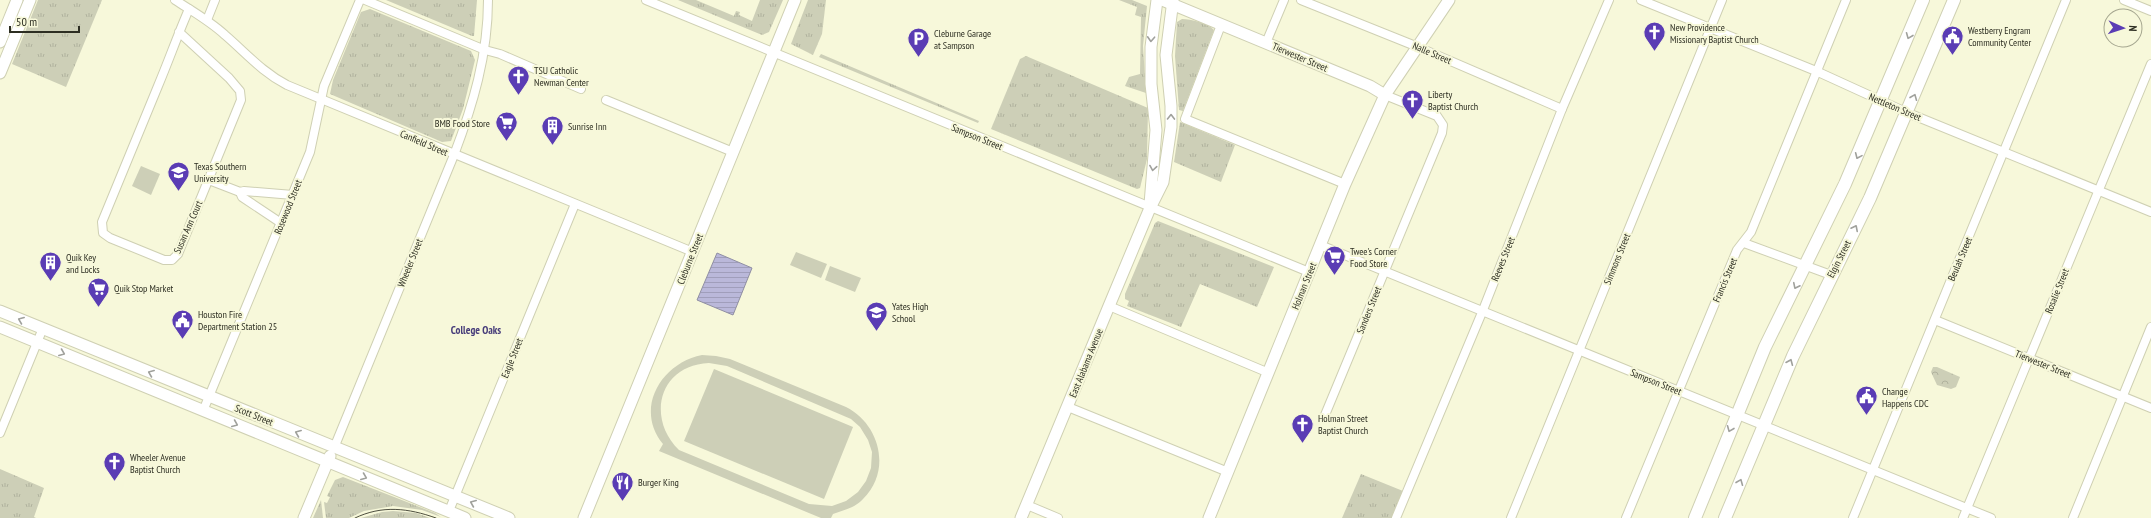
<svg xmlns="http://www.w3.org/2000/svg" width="2151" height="518" font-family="'PT Sans Narrow',sans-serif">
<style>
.grass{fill:url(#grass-tufts)}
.forest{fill:url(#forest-crowns)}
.pitch{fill:#cdcfb7;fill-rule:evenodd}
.water{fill:url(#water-rules);stroke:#908fa3}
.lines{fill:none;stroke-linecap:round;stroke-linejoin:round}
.street-casing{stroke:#cfd0b3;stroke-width:10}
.secondary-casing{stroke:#cfd0b3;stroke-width:13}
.primary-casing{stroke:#cfd0b3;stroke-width:14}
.street{stroke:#fff;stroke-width:8}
.secondary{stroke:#fff;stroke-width:11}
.primary{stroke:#fff;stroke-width:12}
.tram{stroke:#4e4f40;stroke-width:1}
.oneway{stroke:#a0a19c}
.labels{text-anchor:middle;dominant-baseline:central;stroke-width:4;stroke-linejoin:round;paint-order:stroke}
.poi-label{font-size:10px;fill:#2d2e22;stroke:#f7f8da;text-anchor:start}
.street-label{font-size:10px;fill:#2d2e22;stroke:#f7f8da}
.neighbourhood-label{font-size:11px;font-weight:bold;fill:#473d7a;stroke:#f7f8da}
</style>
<defs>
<pattern id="grass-tufts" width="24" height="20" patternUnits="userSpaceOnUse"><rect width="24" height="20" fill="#cdcfb7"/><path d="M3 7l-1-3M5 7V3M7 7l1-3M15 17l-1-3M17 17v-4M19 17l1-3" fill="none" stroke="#b0b29d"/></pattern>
<pattern id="forest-crowns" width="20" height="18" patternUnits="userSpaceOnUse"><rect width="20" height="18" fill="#cdcfb7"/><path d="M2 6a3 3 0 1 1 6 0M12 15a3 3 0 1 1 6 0" fill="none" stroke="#b0b29d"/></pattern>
<pattern id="water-rules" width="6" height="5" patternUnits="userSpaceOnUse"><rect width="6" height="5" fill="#bab8da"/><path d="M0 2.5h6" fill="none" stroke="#a09ebb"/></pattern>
</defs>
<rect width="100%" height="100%" fill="#f7f8da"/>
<g class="grass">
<path d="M38 0H102L66 87 12 64Z"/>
<path d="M386 0H477L474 36H472Z"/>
<path d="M678 0H696L734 16 736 11 740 12 739 15 752 21 760 0H783L769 32 762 35Z"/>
<path d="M808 0H826L822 34 813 55 791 44Z"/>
<path d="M1119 0H1132L1147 6 1143 46 1146 93 1125 86 1129 77 1140 74 1141 17 1135 15 1137 7Z"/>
<path d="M370 9 471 51 475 60 463 109 451 141 442 142 330 94 333 80 361 12Z"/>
<path d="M1182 19C1191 19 1208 23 1214 30L1183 111 1179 110 1175 56 1177 22Z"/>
<path d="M821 54 979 121 978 123 819 57Z"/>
<path d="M1026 56 1148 108 1147 159 1140 188 1137 189 991 129 1020 59Z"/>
<path d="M1180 122 1235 145 1221 182 1174 162Z"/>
<path d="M1158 221 1274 267 1257 307 1200 284 1181 327 1127 306 1129 301 1125 299V294L1155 223Z"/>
<path d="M0 469 44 488 34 517 36 518H0Z"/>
<path d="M1361 474 1403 491 1392 518H1342Z"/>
<path d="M343 477 435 513 441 517 422 510 393 506 364 511 349 518H326L324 502 327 503 330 497 327 496 335 480Z"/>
<path d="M321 500 323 518H313Z"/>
<path d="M393 511 416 513 430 518H361L382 512Z"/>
</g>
<path class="forest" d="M1933 367H1937L1960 377 1956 387 1951 389 1937 385 1931 372Z"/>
<g class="pitch">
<path d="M141 166 160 174 151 195 132 186Z"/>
<path d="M796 252 827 264 821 278 790 265Z"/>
<path d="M830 266 861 278 855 292 825 280Z"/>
<path d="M702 355 716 356 730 359 846 407C880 424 892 471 863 499 855 508 844 510 833 514L831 518H821L659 451 663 444C634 409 661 363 702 355ZM709 363 727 366 851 419 860 427 868 440 872 452 871 468 866 481 858 492 846 501 832 506 809 504 679 450C646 418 659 365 709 363Z"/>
<path d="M714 369 853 427 824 499 684 441Z"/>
</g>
<path class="water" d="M717 253 752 268 733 315 697 300Z"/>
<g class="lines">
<defs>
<g id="street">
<path d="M175 0C192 11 210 21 225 35 246 53 262 72 287 85L693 252"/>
<path d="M365 0 485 50 500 54 581 89"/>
<path d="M646 0 1309 272"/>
<path d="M1301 0 1418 47 1562 109"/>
<path d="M1641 0 1816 71 1908 113 2151 212"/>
<path d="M2124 0 2151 11"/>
<path d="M207 20 215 0"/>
<path d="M1221 25 1185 119 1345 184"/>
<path d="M179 32 229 78 240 91 241 100 178 254 172 260H164L110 238 103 233 102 222 158 86C169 60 178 34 189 9"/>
<path d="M1266 43 1284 0"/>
<path d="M606 100 733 152"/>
<path d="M209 180 240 192 244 191 293 195"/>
<path d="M240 192 242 197 281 223"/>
<path d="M1744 243 1831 275"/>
<path d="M1320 245 1991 518"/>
<path d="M1109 306 1269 373"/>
<path d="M1935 320 2151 408"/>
<path d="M1068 407 1228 472"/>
<path d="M203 411 310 152 324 86 360 0"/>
<path d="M1325 415 1442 133 1443 125 1437 116 1385 95"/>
<path d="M0 433 43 328"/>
<path d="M334 448 454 155C473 105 488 55 488 0"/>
<path d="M1027 505 1058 518"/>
<path d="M449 511 575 204"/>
<path d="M1396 518 1483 310 1562 109 1609 0"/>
<path d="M1511 518 1722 0"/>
<path d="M1626 518 1737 250 1751 232 1846 0"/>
<path d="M1853 518 2066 0"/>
<path d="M1963 518 2151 64"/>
<path d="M2073 518 2151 327"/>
</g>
<g id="secondary">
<path d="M1162 0 1370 86 1385 95"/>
<path d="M0 42 17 0"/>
<path d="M0 73 30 0"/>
<path d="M1150 204 1156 130 1151 84V47L1157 0"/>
<path d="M0 311 509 518"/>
<path d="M0 327 465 518"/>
<path d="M304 518 330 456"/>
<path d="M584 518 795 0"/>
<path d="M1021 518 1109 306 1150 208 1163 182 1171 127V106L1166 55 1173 0"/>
<path d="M1209 518 1345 184 1385 95 1449 0"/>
</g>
<g id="primary">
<path d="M1695 518 1765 347 1845 184 1923 0"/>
<path d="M1725 518 1793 356 1870 198 1954 0"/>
</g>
</defs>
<use href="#street" class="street-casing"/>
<use href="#secondary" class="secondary-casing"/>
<use href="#primary" class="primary-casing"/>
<use href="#street" class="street"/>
<use href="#secondary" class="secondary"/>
<use href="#primary" class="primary"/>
<path class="tram" d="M355 518C382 505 408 508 436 518"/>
</g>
<defs><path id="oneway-chevron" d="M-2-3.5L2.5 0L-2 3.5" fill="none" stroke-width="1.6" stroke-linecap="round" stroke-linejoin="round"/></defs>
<g class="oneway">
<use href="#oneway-chevron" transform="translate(1909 36) rotate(112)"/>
<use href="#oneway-chevron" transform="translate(1151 39) rotate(93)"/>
<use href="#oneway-chevron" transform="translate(1914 97) rotate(-68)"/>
<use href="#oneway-chevron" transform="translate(1171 117) rotate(-89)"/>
<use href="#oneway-chevron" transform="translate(1858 156) rotate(114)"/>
<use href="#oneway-chevron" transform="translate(1153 168) rotate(99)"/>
<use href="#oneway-chevron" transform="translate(1855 228) rotate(-63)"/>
<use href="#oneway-chevron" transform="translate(1796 286) rotate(116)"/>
<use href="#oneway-chevron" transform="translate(21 320) rotate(-158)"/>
<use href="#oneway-chevron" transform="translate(62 353) rotate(22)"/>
<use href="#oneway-chevron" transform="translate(1790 362) rotate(-67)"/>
<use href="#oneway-chevron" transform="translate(151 373) rotate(-158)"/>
<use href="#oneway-chevron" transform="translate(235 424) rotate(23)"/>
<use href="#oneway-chevron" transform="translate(1730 429) rotate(112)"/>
<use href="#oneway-chevron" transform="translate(298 433) rotate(-158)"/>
<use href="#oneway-chevron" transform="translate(364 477) rotate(22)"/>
<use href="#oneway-chevron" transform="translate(1740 482) rotate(-68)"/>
<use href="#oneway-chevron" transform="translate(473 503) rotate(-157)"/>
</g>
<defs>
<symbol id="church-pin" viewBox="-11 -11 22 30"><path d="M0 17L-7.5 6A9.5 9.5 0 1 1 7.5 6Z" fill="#5a3cb4" stroke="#f7f8da"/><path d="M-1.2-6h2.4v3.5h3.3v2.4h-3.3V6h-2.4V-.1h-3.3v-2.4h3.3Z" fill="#fff"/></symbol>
<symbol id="civic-pin" viewBox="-11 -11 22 30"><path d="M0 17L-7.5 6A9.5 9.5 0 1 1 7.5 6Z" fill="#5a3cb4" stroke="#f7f8da"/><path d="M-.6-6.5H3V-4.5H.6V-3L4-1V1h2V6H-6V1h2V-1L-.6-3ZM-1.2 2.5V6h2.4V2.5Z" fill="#fff"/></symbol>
<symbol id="parking-pin" viewBox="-11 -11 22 30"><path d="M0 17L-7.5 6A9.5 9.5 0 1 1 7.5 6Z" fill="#5a3cb4" stroke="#f7f8da"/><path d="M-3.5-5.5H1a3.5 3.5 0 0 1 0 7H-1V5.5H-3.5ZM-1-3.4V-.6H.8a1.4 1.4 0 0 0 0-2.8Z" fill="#fff"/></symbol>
<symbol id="supermarket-pin" viewBox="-11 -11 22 30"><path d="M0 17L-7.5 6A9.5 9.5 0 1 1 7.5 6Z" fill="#5a3cb4" stroke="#f7f8da"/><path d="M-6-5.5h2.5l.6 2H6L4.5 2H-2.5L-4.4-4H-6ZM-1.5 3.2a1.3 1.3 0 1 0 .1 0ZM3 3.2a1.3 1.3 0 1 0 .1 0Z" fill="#fff"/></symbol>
<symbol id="building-pin" viewBox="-11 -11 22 30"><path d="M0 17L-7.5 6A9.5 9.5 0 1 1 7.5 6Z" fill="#5a3cb4" stroke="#f7f8da"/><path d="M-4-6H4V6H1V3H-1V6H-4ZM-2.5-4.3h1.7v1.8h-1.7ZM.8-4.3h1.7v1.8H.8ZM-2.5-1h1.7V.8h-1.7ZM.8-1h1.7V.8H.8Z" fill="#fff"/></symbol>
<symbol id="university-pin" viewBox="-11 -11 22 30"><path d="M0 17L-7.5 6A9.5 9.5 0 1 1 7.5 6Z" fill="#5a3cb4" stroke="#f7f8da"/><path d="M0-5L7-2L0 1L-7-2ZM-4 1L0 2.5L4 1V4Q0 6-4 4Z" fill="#fff"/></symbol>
<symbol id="school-pin" viewBox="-11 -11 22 30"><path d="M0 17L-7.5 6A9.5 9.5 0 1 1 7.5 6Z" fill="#5a3cb4" stroke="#f7f8da"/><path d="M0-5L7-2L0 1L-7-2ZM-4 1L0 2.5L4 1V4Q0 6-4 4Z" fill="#fff"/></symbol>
<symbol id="restaurant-pin" viewBox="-11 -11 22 30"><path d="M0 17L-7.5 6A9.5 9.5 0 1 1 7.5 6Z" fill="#5a3cb4" stroke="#f7f8da"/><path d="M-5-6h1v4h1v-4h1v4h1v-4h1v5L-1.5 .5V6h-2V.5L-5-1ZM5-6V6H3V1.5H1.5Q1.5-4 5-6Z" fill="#fff"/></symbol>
</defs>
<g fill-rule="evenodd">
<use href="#church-pin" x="1642" y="20" width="25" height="34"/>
<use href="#civic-pin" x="1940" y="24" width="25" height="34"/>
<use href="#parking-pin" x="906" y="26" width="25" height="34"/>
<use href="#church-pin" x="506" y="64" width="25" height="34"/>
<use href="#church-pin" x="1400" y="88" width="25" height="34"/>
<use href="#supermarket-pin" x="494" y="110" width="25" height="34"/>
<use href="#building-pin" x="540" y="114" width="25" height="34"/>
<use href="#university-pin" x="166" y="160" width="25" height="34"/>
<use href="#supermarket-pin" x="1322" y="244" width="25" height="34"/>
<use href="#building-pin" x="38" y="250" width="25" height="34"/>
<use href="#supermarket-pin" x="86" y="276" width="25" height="34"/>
<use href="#school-pin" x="864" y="300" width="25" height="34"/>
<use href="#civic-pin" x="170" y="308" width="25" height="34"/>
<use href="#civic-pin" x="1854" y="384" width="25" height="34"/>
<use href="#church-pin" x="1290" y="412" width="25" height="34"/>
<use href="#church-pin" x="102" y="450" width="25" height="34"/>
<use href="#restaurant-pin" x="610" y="470" width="25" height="34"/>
</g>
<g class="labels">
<g class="poi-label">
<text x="1670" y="27">New Providence<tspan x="1670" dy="12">Missionary Baptist Church</tspan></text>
<text x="1968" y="30">Westberry Engram<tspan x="1968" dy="12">Community Center</tspan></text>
<text x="934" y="33">Cleburne Garage<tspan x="934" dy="12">at Sampson</tspan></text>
<text x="534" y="70">TSU Catholic<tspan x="534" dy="12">Newman Center</tspan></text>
<text x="1428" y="94">Liberty<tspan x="1428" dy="12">Baptist Church</tspan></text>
<text x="490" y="123" text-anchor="end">BMB Food Store</text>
<text x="568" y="126">Sunrise Inn</text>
<text x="194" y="166">Texas Southern<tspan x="194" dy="12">University</tspan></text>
<text x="1350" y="251">Twee's Corner<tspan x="1350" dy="12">Food Store</tspan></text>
<text x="66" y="257">Quik Key<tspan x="66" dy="12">and Locks</tspan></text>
<text x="114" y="288">Quik Stop Market</text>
<text x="892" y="306">Yates High<tspan x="892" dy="12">School</tspan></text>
<text x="198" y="314">Houston Fire<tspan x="198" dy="12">Department Station 25</tspan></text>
<text x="1882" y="391">Change<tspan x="1882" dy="12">Happens CDC</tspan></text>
<text x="1318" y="418">Holman Street<tspan x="1318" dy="12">Baptist Church</tspan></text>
<text x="130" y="457">Wheeler Avenue<tspan x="130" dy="12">Baptist Church</tspan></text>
<text x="638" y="482">Burger King</text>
</g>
<g class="street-label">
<text transform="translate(1432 53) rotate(23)">Nalle Street</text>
<text transform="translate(1300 57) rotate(23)">Tierwester Street</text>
<text transform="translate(1895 107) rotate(23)">Nettleton Street</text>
<text transform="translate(977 137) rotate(22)">Sampson Street</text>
<text transform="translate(424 143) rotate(23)">Canfield Street</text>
<text transform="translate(288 207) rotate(-68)">Rosewood Street</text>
<text transform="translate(188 227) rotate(-66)">Susan Ann Court</text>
<text transform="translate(690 259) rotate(-68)">Cleburne Street</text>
<text transform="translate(1503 259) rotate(-68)">Reeves Street</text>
<text transform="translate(1617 259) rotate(-68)">Simmons Street</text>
<text transform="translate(1839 259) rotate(-63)">Elgin Street</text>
<text transform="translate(1960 259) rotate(-67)">Beulah Street</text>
<text transform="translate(410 263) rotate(-68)">Wheeler Street</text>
<text transform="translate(1725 280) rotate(-67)">Francis Street</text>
<text transform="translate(1304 286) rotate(-68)">Holman Street</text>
<text transform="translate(2057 291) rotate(-68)">Rosalie Street</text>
<text transform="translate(1369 310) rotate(-68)">Sanders Street</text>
<text transform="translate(512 358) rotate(-68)">Eagle Street</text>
<text transform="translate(1086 363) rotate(-68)">East Alabama Avenue</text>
<text transform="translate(2043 364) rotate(22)">Tierwester Street</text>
<text transform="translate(1656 382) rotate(22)">Sampson Street</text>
<text transform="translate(254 415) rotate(22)">Scott Street</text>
</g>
<g class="neighbourhood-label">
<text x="476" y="330">College Oaks</text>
</g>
</g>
<g transform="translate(2123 28) rotate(93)"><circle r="19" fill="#f7f8da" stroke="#a6a790"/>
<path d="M0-3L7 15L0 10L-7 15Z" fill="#5a3cb4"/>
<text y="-6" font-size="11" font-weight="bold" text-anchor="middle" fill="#2d2e22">N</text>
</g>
<path d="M10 26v6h69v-6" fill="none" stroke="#2d2e22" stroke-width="2"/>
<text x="16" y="26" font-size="12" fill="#2d2e22" stroke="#f7f8da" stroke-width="3" paint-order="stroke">50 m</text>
</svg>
